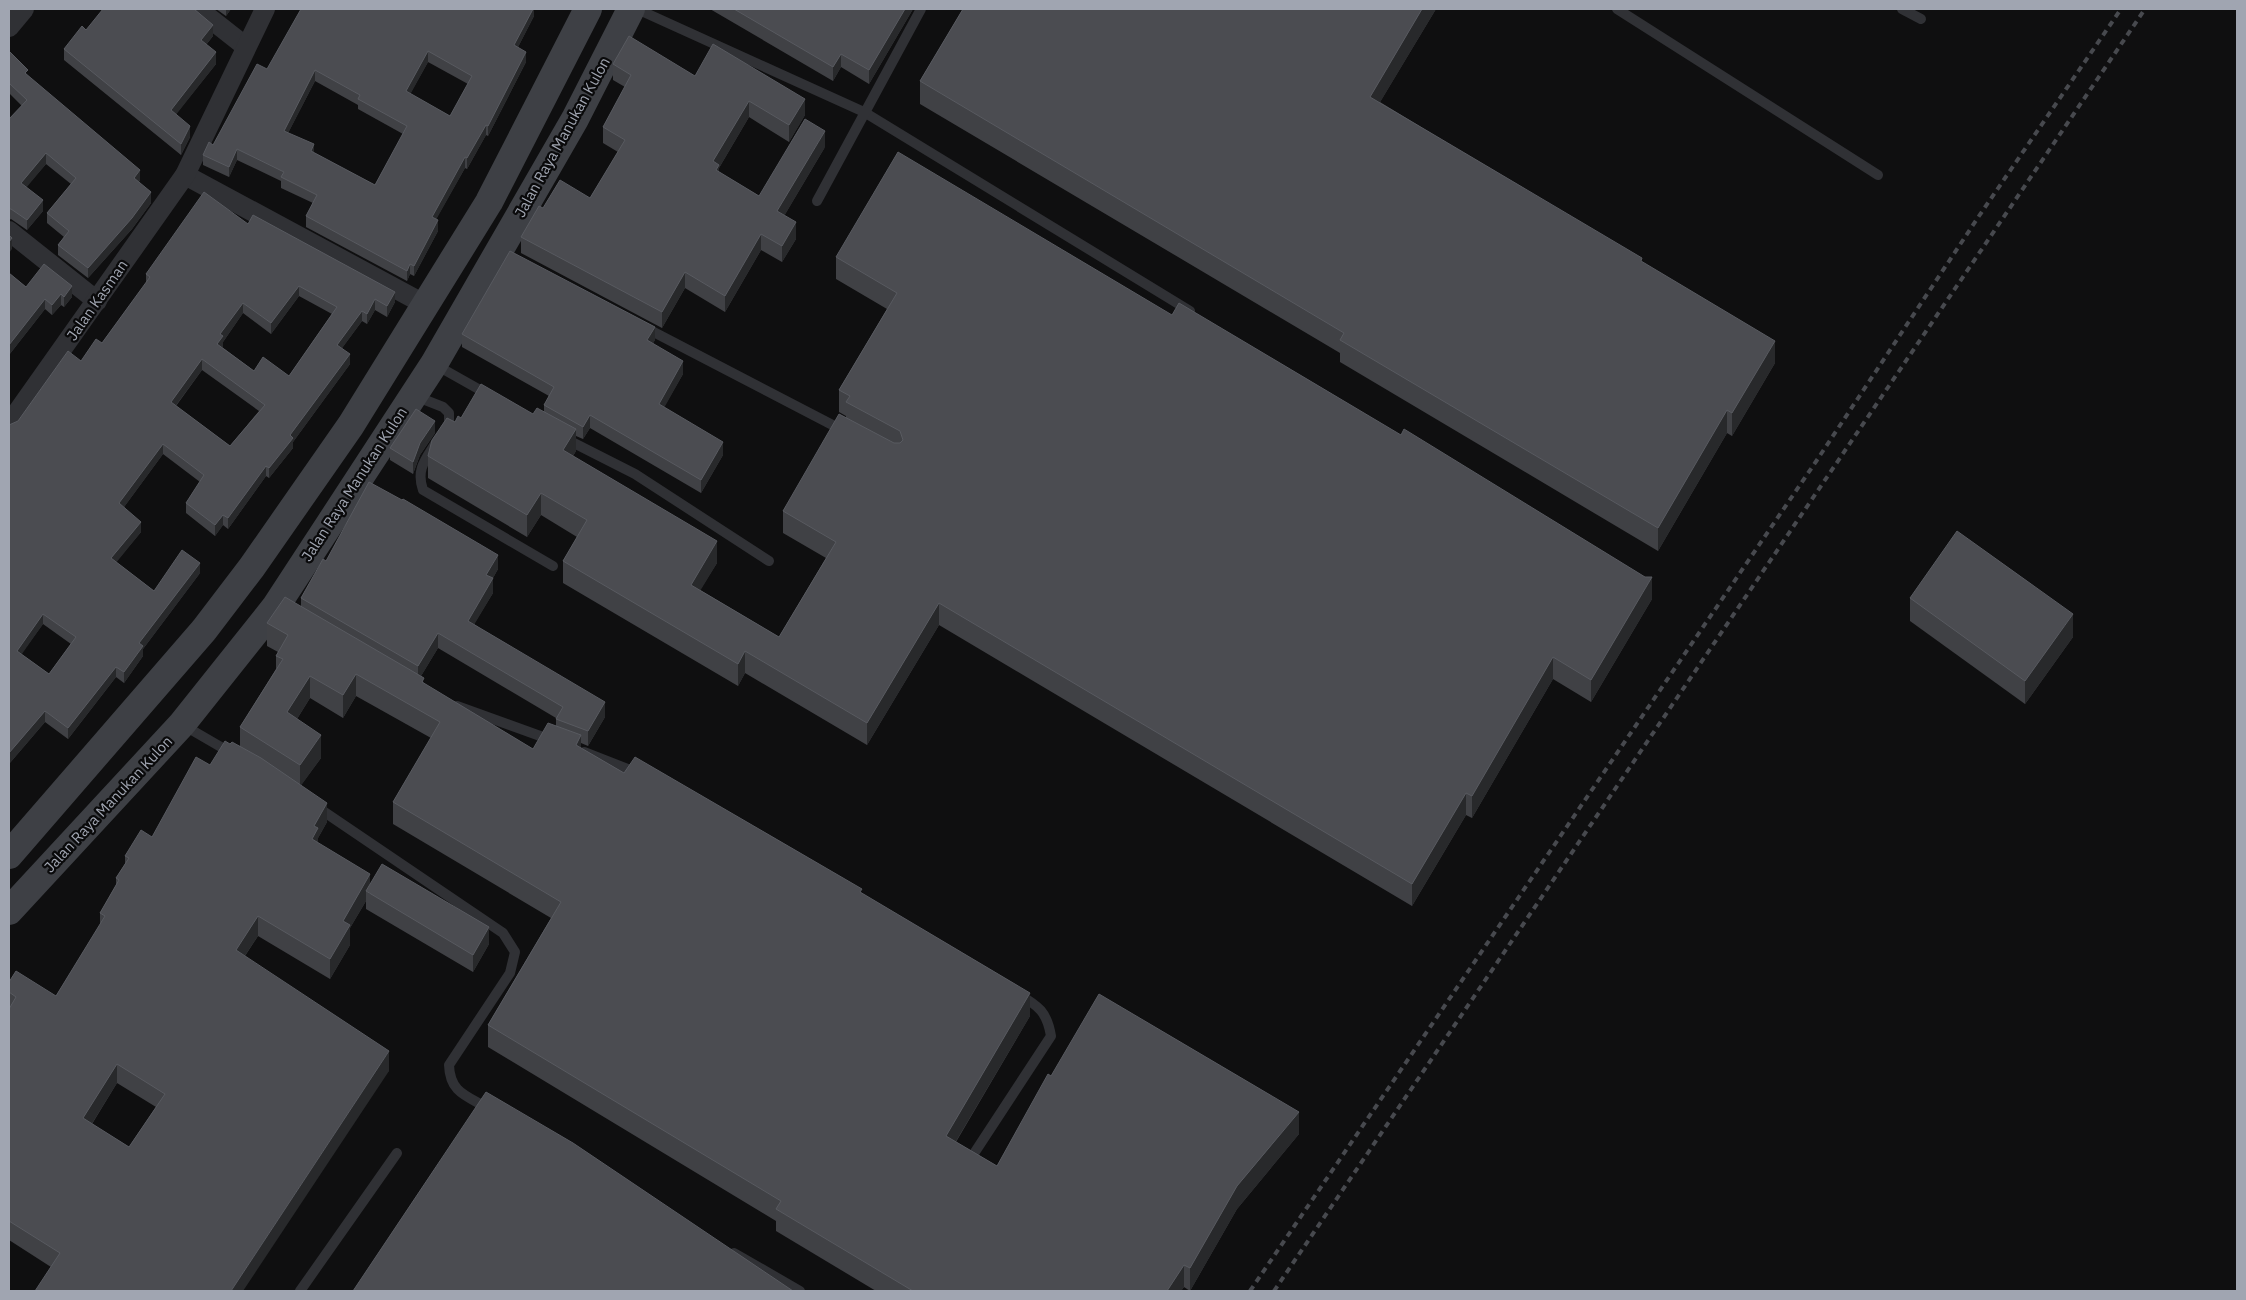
<svg xmlns="http://www.w3.org/2000/svg" width="2246" height="1300" font-family="'IBM Plex Sans',sans-serif">
<style>
.lines{fill:none;stroke-linecap:round;stroke-linejoin:round}
.lane{stroke:#303135;stroke-width:10}
.street{stroke:#303135;stroke-width:20}
.secondary{stroke:#3e4045;stroke-width:28}
.rail{stroke:#47494e;stroke-width:4;stroke-dasharray:6 5;stroke-linecap:butt}
.wall{fill:#404145;fill-rule:evenodd}
.shaded-wall{fill:#28292b}
.building{fill:#4b4c51;stroke:#585a60;fill-rule:evenodd}
.labels{text-anchor:middle;dominant-baseline:central;stroke-width:4.5;stroke-linejoin:round;paint-order:stroke}
.street-label{font-size:15px;fill:#a0a5b1;stroke:#0a0a0b}
</style>
<rect width="100%" height="100%" fill="#0f0f10"/>
<g class="lines">
<g class="lane">
<path d="M637 9 864 112 1190 311"/>
<path d="M1617 9 1878 175"/>
<path d="M1902 9 1921 19"/>
<path d="M817 201 921 9"/>
<path d="M644 327 844 431"/>
<path d="M434 364 489 395"/>
<path d="M415 396 443 407 449 413V423L445 429"/>
<path d="M564 438 635 474 769 561"/>
<path d="M435 444C425 460 416 470 423 490L553 566"/>
<path d="M457 706 554 741"/>
<path d="M183 725 233 754"/>
<path d="M584 752 638 773"/>
<path d="M317 807 503 933 515 952 510 973 449 1065C450 1094 468 1096 491 1110"/>
<path d="M975 1152 1051 1036C1047 1012 1039 1006 1018 994"/>
<path d="M734 1253 800 1291"/>
<path d="M300 1291 397 1153"/>
</g>
<g class="street">
<path d="M198 9 245 46"/>
<path d="M9 27 24 9"/>
<path d="M185 175 426 305"/>
<path d="M9 231 97 301"/>
<path d="M9 424 185 175 265 9"/>
</g>
<g class="secondary">
<path d="M9 855 204 630 252 567 351 425 489 202 588 9"/>
<path d="M9 911 182 724 276 606 434 364 575 119 631 9"/>
</g>
<g class="rail">
<path d="M1250 1291 1817 460 1979 216 2121 9"/>
<path d="M1274 1291 2145 9"/>
</g>
</g>
<g class="wall">
<path d="M216 9H231L226 16Z"/>
<path d="M534 9V16L518 47 526 62 488 136 486 135 467 169 465 168 436 219 438 231 414 276 410 274 407 281 306 227V216L313 203 281 188V181L237 160 229 177 203 165V155L213 145 267 69ZM428 62 468 84 450 116 410 94ZM315 81 358 105V109L403 134 375 185 314 153 288 133Z"/>
<path d="M710 9H913L869 84 841 67 833 81Z"/>
<path d="M963 9H1436L1380 102 1642 262 1775 363 1732 436 1727 433 1658 551 1340 362V353L920 104V81Z"/>
<path d="M86 30 213 36 206 45 216 64 176 114 190 137 181 155 64 60V49Z"/>
<path d="M9 51 28 76 140 180 139 182 151 203 132 229 88 278 58 255V245L64 237 47 223V213L71 184 46 164 26 187 43 211 27 230 11 219 9 220V119L22 106 9 93Z"/>
<path d="M613 64 695 76 805 115 789 142 749 117 719 168V172L759 196 825 147 784 216 796 239 782 262 761 250 725 312 685 288 662 328 521 253V237L543 208 590 198 618 152 603 143V127L625 87 613 80Z"/>
<path d="M248 224 395 302 387 317 375 310 367 324 362 321 342 348 350 364 293 442V448L269 478 266 476 228 529 223 525 215 536 186 513V503L200 482 163 454 124 507 141 532 116 562 154 591 200 573 143 649V656L124 683 116 677 68 739 45 722 9 764 18 421 81 361 102 343 146 283V274ZM299 296 332 314 289 376 254 371 222 347 223 342 243 313 271 334ZM202 370 259 411 230 446 176 406ZM43 624 71 644 49 674 21 654Z"/>
<path d="M836 257 1652 599 1591 702 1553 679 1472 818 1466 815 1412 906 939 625 867 745 745 673 738 686 563 583V561L577 537 541 515 527 537 428 478V456L455 422 461 418 533 414 544 412V405L549 396 462 347V334L655 340 653 343 683 374 664 407 723 455 701 493 590 428 583 439 576 436V451L573 456 717 563 700 590 779 637 826 558 783 533V511L846 418V416L839 412V390L887 309 836 279Z"/>
<path d="M9 273 26 287 72 297 64 307 61 305 52 315 45 309 9 355Z"/>
<path d="M435 433 420 455 413 474 390 460V448Z"/>
<path d="M326 561 498 569 493 578V593L474 624 605 717 588 746 581 743V748L624 773 862 893 1030 1016 956 1142 997 1166 1051 1076 1299 1134 1237 1209 1190 1291 1184 1287 1181 1291H876L776 1231V1221L488 1047V1025L551 918 393 824V802L431 738 356 696 343 718 310 698 297 719 321 758 301 785 327 822 318 838V843L370 885 489 944 473 972 366 909V901L350 928V945L330 979 258 936 245 956 389 1071 51 1267 9 1240V982L56 996 100 925V913L116 885V878L125 864V856L152 837 210 765 230 744 240 746V727L276 669V656L278 652 267 646V623L301 606V598ZM438 648 556 718V726L533 749 424 684 421 676ZM117 1083 156 1107 129 1147 92 1124Z"/>
<path d="M1910 598 2073 637 2025 704 1910 621Z"/>
</g>
<g class="shaded-wall">
<path d="M226 9H231L226 16Z"/>
<path d="M533 9H534V16L514 55V45Z"/>
<path d="M905 9H913L869 84V70Z"/>
<path d="M1422 9H1436L1370 119V97Z"/>
<path d="M213 25V36L201 51V40Z"/>
<path d="M428 51V62L406 102V91Z"/>
<path d="M216 52V64L171 121V110Z"/>
<path d="M526 52V62L488 136V126Z"/>
<path d="M841 54V67L833 81V67Z"/>
<path d="M315 70V81L284 141V131Z"/>
<path d="M805 99V115L789 142V125Z"/>
<path d="M749 101V117L719 168V181L713 161Z"/>
<path d="M486 125V135L467 169V158Z"/>
<path d="M190 126V137L181 155V144Z"/>
<path d="M825 131V147L777 228V211Z"/>
<path d="M314 144V155L311 151Z"/>
<path d="M237 149V160L229 177V167Z"/>
<path d="M46 153V164L21 194V183Z"/>
<path d="M465 157V168L432 227V217Z"/>
<path d="M140 170V180L134 189V178Z"/>
<path d="M151 192V203L132 229 88 278V268Z"/>
<path d="M43 200V211L27 230V220Z"/>
<path d="M438 220V231L414 276V266Z"/>
<path d="M796 222V239L782 262V246Z"/>
<path d="M761 234V250L725 312V296Z"/>
<path d="M12 238V249L9 253V242Z"/>
<path d="M410 264V274L407 281V271Z"/>
<path d="M685 272V288L662 328V312Z"/>
<path d="M72 286V297L64 307V297Z"/>
<path d="M299 286V296L271 334V323Z"/>
<path d="M395 292V302L387 317V306Z"/>
<path d="M61 294V305L52 315V305Z"/>
<path d="M45 299V309L9 355V345Z"/>
<path d="M375 299V310L367 324V314Z"/>
<path d="M243 303V313L223 342V347L217 354V344L220 334Z"/>
<path d="M362 311V321L337 355V345Z"/>
<path d="M655 327V340L647 353V340Z"/>
<path d="M1775 341V363L1732 436V413Z"/>
<path d="M350 354V364L293 442V448L269 478V468L290 435Z"/>
<path d="M202 359V370L171 412V402Z"/>
<path d="M683 361V374L659 417V404Z"/>
<path d="M1727 410V433L1658 551V528Z"/>
<path d="M590 415V428L583 439V427Z"/>
<path d="M435 421V433L420 455 413 474V462L420 443Z"/>
<path d="M576 429V451L563 472V450Z"/>
<path d="M723 442V455L701 493V480Z"/>
<path d="M163 444V454L119 514V503Z"/>
<path d="M266 466V476L228 529V518Z"/>
<path d="M541 493V515L527 537V515Z"/>
<path d="M223 515V525L215 536V525Z"/>
<path d="M141 522V532L111 569V558Z"/>
<path d="M717 541V563L691 606V585Z"/>
<path d="M498 555V569L489 585 493 578V593L468 635V621L486 575Z"/>
<path d="M200 563V573L143 649V656L124 683V672L139 643Z"/>
<path d="M1652 577V599L1591 702V680Z"/>
<path d="M939 603V625L867 745V723Z"/>
<path d="M43 614V624L17 661V651Z"/>
<path d="M2073 614V637L2025 704V681Z"/>
<path d="M438 633V648L418 681V666Z"/>
<path d="M745 651V673L738 686V664Z"/>
<path d="M1553 657V679L1472 818V796Z"/>
<path d="M116 667V677L68 739V728Z"/>
<path d="M356 674V696L343 718V695Z"/>
<path d="M310 676V698L287 735V712Z"/>
<path d="M605 702V717L588 746V731Z"/>
<path d="M45 711V722L9 764V753Z"/>
<path d="M321 735V758L300 787V765Z"/>
<path d="M581 735V758L576 745Z"/>
<path d="M1466 793V815L1412 906V884Z"/>
<path d="M327 803V822L318 838V848L312 839 314 826Z"/>
<path d="M370 874V894L366 891V901L350 928V945L330 979V959L343 921Z"/>
<path d="M258 916V936L236 969V950Z"/>
<path d="M489 927V944L473 972V955Z"/>
<path d="M1030 993V1016L946 1158V1136Z"/>
<path d="M389 1051V1071L243 1291H231Z"/>
<path d="M117 1064V1083L83 1138V1118Z"/>
<path d="M1299 1112V1134L1237 1209 1190 1291V1268L1237 1186Z"/>
<path d="M1184 1265V1287L1181 1291H1167Z"/>
</g>
<g class="building">
<path d="M103 9H194L213 25 201 40 216 52 171 110 190 126 181 144 64 49 82 26 86 30Z"/>
<path d="M301 9H533L514 45 526 52 488 126 486 125 467 158 465 157 432 217 438 220 414 266 410 264 407 271 306 216 317 195 281 177 284 172 237 149 229 167 203 155 209 142 213 145 257 64 267 69ZM428 51 472 76 450 116 406 91ZM315 70 360 95 358 99 407 126 375 185 311 151 314 144 284 131Z"/>
<path d="M734 9H905L869 70 841 54 833 67Z"/>
<path d="M963 9H1422L1370 97 1642 258 1641 261 1775 341 1732 413 1727 410 1658 528 1340 340 1344 333 920 81Z"/>
<path d="M629 36 695 76 713 44 805 99 789 125 749 101 713 161 719 165 716 170 759 196 805 119 825 131 777 211 796 222 782 246 761 234 725 296 685 272 662 312 521 237 539 206 543 208 560 180 590 198 625 140 603 127 631 75 613 64Z"/>
<path d="M9 51 28 70 25 73 140 170 134 178 151 192 132 218 88 268 58 245 69 231 47 213 76 178 46 153 21 183 43 200 27 220 11 209H9V119L27 100 9 83Z"/>
<path d="M898 152 1172 315 1179 303 1401 435 1404 429 1645 577H1652L1591 680 1553 657 1472 796 1466 793 1412 884 939 603 867 723 745 651 738 664 563 561 587 520 541 493 527 515 428 456 432 440 447 418 455 422 458 416 461 418 481 384 533 414 537 408 576 429 563 450 717 541 691 585 779 637 836 542 783 511 839 414 894 443H900L903 440 900 431 846 402 850 396 839 390 897 293 836 257Z"/>
<path d="M204 192 248 224 253 215 395 292 387 306 375 299 367 314 362 311 337 345 350 354 290 435 293 438 269 468 266 466 228 518 223 515 215 525 186 503 204 475 163 444 119 503 141 522 111 558 154 591 182 550 200 563 139 643 143 646 124 672 116 667 68 728 45 711 9 753V425L18 421 68 351 81 361 96 339 102 343 150 277 146 274ZM299 286 337 307 289 376 263 357 254 371 217 344 223 336 220 334 243 303 271 323ZM202 359 265 405 230 446 171 402ZM43 614 76 637 49 674 17 651Z"/>
<path d="M9 235 12 238 9 242Z"/>
<path d="M510 251 655 327 647 340 683 361 659 404 723 442 701 480 590 415 583 427 544 405 554 387 462 334Z"/>
<path d="M44 264 72 286 64 297 61 294 52 305 45 299 9 345V273L26 287Z"/>
<path d="M416 409 435 421 420 443 413 462 390 448Z"/>
<path d="M369 482 402 500 403 499 498 555 486 575 493 578 468 621 605 702 588 731 556 719 563 707 438 633 418 666 301 598 323 559 326 561Z"/>
<path d="M1957 531 2073 614 2025 681 1910 598Z"/>
<path d="M285 597 424 678 422 682 533 749 548 723 581 735 576 745 624 773 635 757 862 889 860 892 1030 993 946 1136 997 1166 1048 1074 1051 1076 1099 994 1299 1112 1237 1186 1190 1268 1184 1265 1167 1291H913L776 1209 781 1201 488 1025 561 902 393 802 440 722 356 674 343 695 310 676 287 712 321 735 300 765 240 727 283 659 276 656 288 635 267 623Z"/>
<path d="M225 741 230 744 232 742 261 758 327 803 314 826 318 828 312 839 370 874 343 921 350 925 330 959 258 916 236 950 389 1051 231 1291H35L60 1253 9 1221V1009L16 997 9 992V982L16 971 56 996 105 916 100 913 119 880 116 878 129 858 125 856 141 830 152 837 196 757 210 765ZM117 1064 165 1094 129 1147 83 1118Z"/>
<path d="M382 864 489 927 473 955 366 891Z"/>
<path d="M486 1092 573 1143 793 1291H353Z"/>
</g>
<g class="labels">
<g class="street-label">
<text transform="translate(562 137) rotate(-61)">Jalan Raya Manukan Kulon</text>
<text transform="translate(97 300) rotate(-55)">Jalan Kasman</text>
<text transform="translate(354 484) rotate(-57)">Jalan Raya Manukan Kulon</text>
<text transform="translate(108 804) rotate(-47)">Jalan Raya Manukan Kulon</text>
</g>
</g>
<rect width="2246" height="1300" fill="none" stroke="#a0a5b1" stroke-width="20"/>
</svg>
